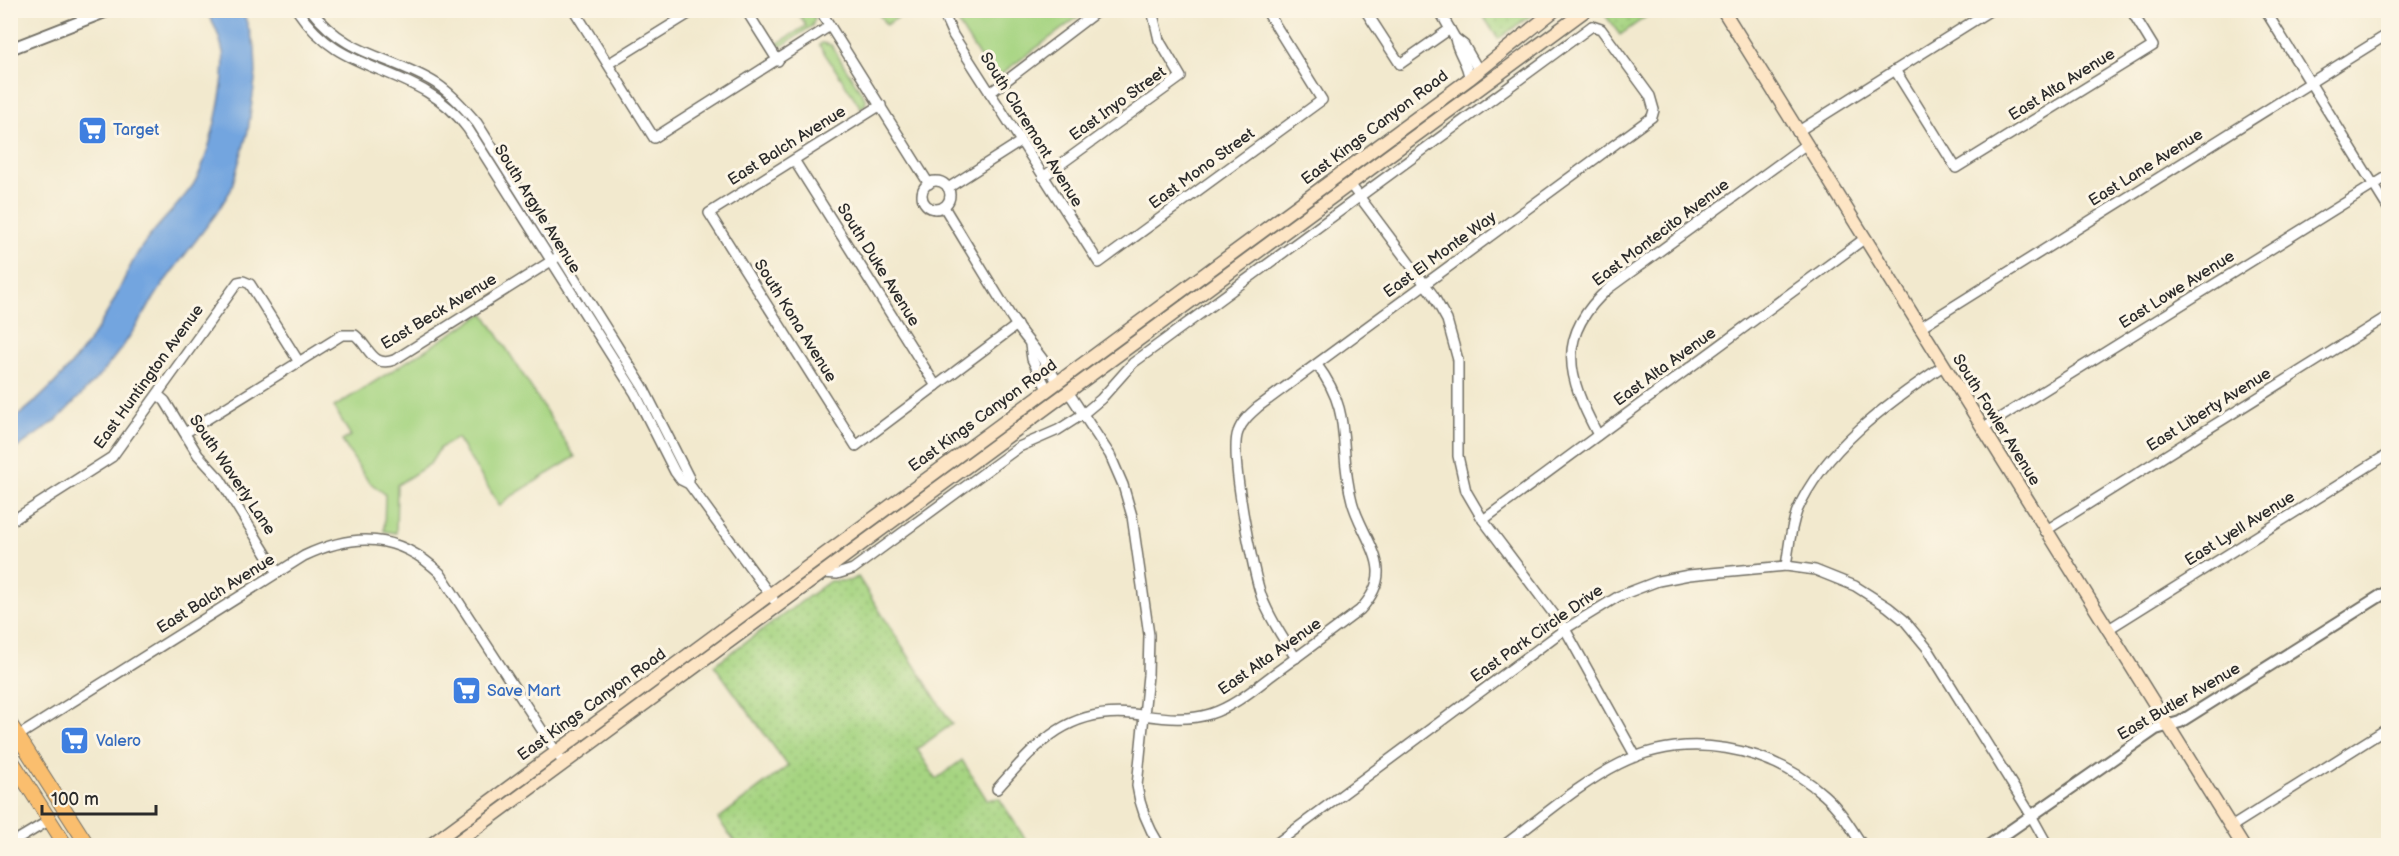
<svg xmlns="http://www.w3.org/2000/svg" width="2399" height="856" font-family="'Balsamiq Sans',sans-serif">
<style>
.grass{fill:url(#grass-dots);stroke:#688056;stroke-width:1.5}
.park{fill:#a6d481;stroke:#688056;stroke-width:1.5}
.water{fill:#73a5df;stroke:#4f6885;stroke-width:1.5}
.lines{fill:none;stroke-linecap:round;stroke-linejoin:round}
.minor-casing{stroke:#716e64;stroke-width:12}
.tertiary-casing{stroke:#716e64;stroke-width:14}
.secondary-casing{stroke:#716e64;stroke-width:15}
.primary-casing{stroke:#716e64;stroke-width:16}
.minor{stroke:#fff;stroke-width:9}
.tertiary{stroke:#fff;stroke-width:10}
.secondary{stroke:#fde5c5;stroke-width:12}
.primary{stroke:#fabe6e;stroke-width:14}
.labels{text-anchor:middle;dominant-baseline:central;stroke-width:6;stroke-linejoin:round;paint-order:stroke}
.street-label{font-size:16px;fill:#2b2b2b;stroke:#fcf5e5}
.shop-label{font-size:16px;fill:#366cbe;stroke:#fcf5e5;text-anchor:start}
</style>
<defs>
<pattern id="grass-dots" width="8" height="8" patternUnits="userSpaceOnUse" patternTransform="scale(1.5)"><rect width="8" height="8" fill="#a6d481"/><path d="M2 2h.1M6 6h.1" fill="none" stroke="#8fb670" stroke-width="1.8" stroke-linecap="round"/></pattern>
</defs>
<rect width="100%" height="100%" fill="#fcf5e5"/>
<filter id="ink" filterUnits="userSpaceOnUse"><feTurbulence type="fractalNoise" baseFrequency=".0167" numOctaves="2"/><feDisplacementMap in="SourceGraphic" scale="12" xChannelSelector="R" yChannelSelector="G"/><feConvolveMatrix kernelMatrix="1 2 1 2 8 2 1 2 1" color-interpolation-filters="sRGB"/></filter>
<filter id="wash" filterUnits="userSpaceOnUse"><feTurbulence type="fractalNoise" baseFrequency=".008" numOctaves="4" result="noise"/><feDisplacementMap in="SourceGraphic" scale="24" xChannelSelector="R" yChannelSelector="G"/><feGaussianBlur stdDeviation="1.35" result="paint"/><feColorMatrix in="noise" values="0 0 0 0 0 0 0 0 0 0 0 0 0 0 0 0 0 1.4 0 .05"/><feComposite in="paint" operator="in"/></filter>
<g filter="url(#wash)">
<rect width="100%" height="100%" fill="#f2e9ce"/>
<g class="grass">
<path d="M1480 11H1537L1498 39Z"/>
<path d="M1602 11H1654L1620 35Z"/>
<path d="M858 577 952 724 917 749 936 779 962 760 987 800 999 798 1029 845H737L718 819 788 766 714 665 830 581H849Z"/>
</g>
<g class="park">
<path d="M797 11H810L815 18 812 26 782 46 775 45 806 26Z"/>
<path d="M877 11H909L886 25Z"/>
<path d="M953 11 1076 12 1078 17 997 77 991 75 961 28Z"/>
<path d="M822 43 831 45 866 100 865 105 861 108 819 45Z"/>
<path d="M484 313 575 457 507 499 500 506 457 438 440 448 430 464 397 485 396 533 384 531 385 494 368 481 342 441 351 436 334 407Z"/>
</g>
<path class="water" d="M205 11H243L255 48 256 73 248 131 231 190 216 214 165 281 124 345 101 374 57 420 11 452V421C50 393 83 354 107 313 120 292 127 268 141 248 156 225 178 207 193 185 209 160 227 81 223 52 220 38 214 22 205 11Z"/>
</g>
<g filter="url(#ink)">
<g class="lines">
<defs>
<g id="minor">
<path d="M297 10C333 64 378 63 427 92 444 102 457 114 468 129L635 393 675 472 681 480 689 484 773 599"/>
<path d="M311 10C348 58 391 55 437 84 453 95 465 109 477 123L643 387 689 478V484"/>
<path d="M574 10 654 138 830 26"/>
<path d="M746 10 778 61"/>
<path d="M820 10 929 184"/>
<path d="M942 10 953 35 1099 263 1322 100 1266 10"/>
<path d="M1365 10 1400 64 1450 29"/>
<path d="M1439 10 1455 38 1464 45 1479 71"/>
<path d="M2265 10 2388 208"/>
<path d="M1455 38C1457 53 1469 64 1469 79"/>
<path d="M608 64 695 10"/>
<path d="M1895 70 1956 168 2153 46 2131 10"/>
<path d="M990 93 1099 10"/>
<path d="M881 105 709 213 856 446 1017 325"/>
<path d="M1797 132 1991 10"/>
<path d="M794 160 936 386"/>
<path d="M1043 177 1181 77 1159 40 1152 10"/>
<circle cx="936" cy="195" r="14"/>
<path d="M1350 184 1433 295 1447 320 1458 360V456L1466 491 1483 520 1565 629 1636 757"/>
<path d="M948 188 1020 142"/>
<path d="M944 207C968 246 992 287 1017 326 1030 345 1047 361 1057 382"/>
<path d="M1919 328 2388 34"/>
<path d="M1030 345 1032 359 1047 389"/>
<path d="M1069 393 1110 455 1123 485 1132 516 1149 635 1148 675 1137 786C1140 808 1148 827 1160 846"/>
<path d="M158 395 165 401 198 455 220 479 278 573"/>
<path d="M1982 429 2388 176"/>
<path d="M185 433 342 335H355C369 346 372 368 394 360L556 258"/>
<path d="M1598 435C1567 377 1555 336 1609 288L1805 145"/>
<path d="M1483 520 1864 239"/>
<path d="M10 522 112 457 238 282 243 281 250 284 299 362"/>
<path d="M2045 531 2388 316"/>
<path d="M1786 566C1789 548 1790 529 1797 511 1823 450 1889 402 1943 366"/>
<path d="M822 573 837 574 853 569 1019 447 1058 430 1083 414 1101 399 1133 363 1592 26"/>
<path d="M2107 630 2388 454"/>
<path d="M1296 658C1283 639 1271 620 1262 598 1253 573 1229 454 1238 432 1242 421 1250 414 1258 407L1652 117 1654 110 1650 96 1601 29 1592 26"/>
<path d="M18 736 304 556C355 532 398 533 440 573L564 764"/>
<path d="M997 789C1037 744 1067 707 1133 714 1159 717 1184 722 1210 714 1235 706 1255 688 1275 673 1304 652 1332 631 1360 610 1370 599 1379 586 1378 570 1377 549 1357 523 1352 501 1337 447 1355 415 1317 365"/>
<path d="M2231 827 2388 728"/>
<path d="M10 844 50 820"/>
<path d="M1273 846 1565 629 1619 596 1658 581 1689 575 1786 566 1815 570 1855 586 1888 607 1904 620 1928 649 2028 810 2048 846"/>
<path d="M1503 846C1540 819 1579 784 1619 764 1686 730 1769 746 1824 795 1840 809 1851 828 1863 846"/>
</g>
<g id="tertiary">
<path d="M10 49 110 10"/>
<path d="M1988 846 2156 729 2180 722 2388 591"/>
</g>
<g id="secondary">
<path d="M1723 10 2243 846"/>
<path d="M429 846 1469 79 1555 10"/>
<path d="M452 846 1586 10"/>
</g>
<g id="primary">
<path d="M10 724 88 846"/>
<path d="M10 758 66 846"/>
</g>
</defs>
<use href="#minor" class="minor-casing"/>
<use href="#tertiary" class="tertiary-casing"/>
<use href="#secondary" class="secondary-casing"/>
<use href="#primary" class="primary-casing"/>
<use href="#minor" class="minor"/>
<use href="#tertiary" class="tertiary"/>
<use href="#secondary" class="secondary"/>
<use href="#primary" class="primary"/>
</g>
</g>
<defs>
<symbol id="supermarket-square" viewBox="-11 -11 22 22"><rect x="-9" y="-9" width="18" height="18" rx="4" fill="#3f7fe0" stroke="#fcf5e5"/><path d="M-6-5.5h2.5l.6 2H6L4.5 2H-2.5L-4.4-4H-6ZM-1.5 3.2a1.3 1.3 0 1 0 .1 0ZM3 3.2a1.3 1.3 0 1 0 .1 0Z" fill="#fff"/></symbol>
</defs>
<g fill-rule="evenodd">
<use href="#supermarket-square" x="76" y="114" width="33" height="33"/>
<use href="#supermarket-square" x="450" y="674" width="33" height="33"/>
<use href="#supermarket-square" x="58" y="724" width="33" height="33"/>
</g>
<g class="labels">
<g class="street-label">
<text transform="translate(2062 85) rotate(-32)">East Alta Avenue</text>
<text transform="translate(1118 104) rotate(-36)">East Inyo Street</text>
<text transform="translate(1375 128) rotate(-37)">East Kings Canyon Road</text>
<text transform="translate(1031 130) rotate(58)">South Claremont Avenue</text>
<text transform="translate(787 146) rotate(-32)">East Balch Avenue</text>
<text transform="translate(2146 168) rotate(-32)">East Lane Avenue</text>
<text transform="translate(1202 169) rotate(-36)">East Mono Street</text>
<text transform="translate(537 209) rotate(58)">South Argyle Avenue</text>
<text transform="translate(1661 233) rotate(-37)">East Montecito Avenue</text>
<text transform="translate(1440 255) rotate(-36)">East El Monte Way</text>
<text transform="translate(878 265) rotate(58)">South Duke Avenue</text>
<text transform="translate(2177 290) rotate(-32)">East Lowe Avenue</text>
<text transform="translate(439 312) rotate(-31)">East Beck Avenue</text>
<text transform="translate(795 321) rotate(58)">South Kona Avenue</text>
<text transform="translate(1665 367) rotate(-36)">East Alta Avenue</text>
<text transform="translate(149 377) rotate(-54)">East Huntington Avenue</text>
<text transform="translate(2209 410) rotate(-32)">East Liberty Avenue</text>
<text transform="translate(983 416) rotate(-36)">East Kings Canyon Road</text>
<text transform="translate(1996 420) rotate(58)">South Fowler Avenue</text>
<text transform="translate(232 475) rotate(56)">South Waverly Lane</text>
<text transform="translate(2240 529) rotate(-32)">East Lyell Avenue</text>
<text transform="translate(216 594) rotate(-32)">East Balch Avenue</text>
<text transform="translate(1537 634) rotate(-35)">East Park Circle Drive</text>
<text transform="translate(1270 657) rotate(-35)">East Alta Avenue</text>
<text transform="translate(2179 702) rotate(-30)">East Butler Avenue</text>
<text transform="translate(592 705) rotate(-36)">East Kings Canyon Road</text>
</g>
<g class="shop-label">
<text x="113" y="130">Target</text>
<text x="487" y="691">Save Mart</text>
<text x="96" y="741">Valero</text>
</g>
</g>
<rect width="2399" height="856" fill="none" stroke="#fcf5e5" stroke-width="36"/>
<path d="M42 805v9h114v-9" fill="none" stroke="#2b2b2b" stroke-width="3"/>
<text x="51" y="805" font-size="18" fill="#2b2b2b" stroke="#fcf5e5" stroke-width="4.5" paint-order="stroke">100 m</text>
</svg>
